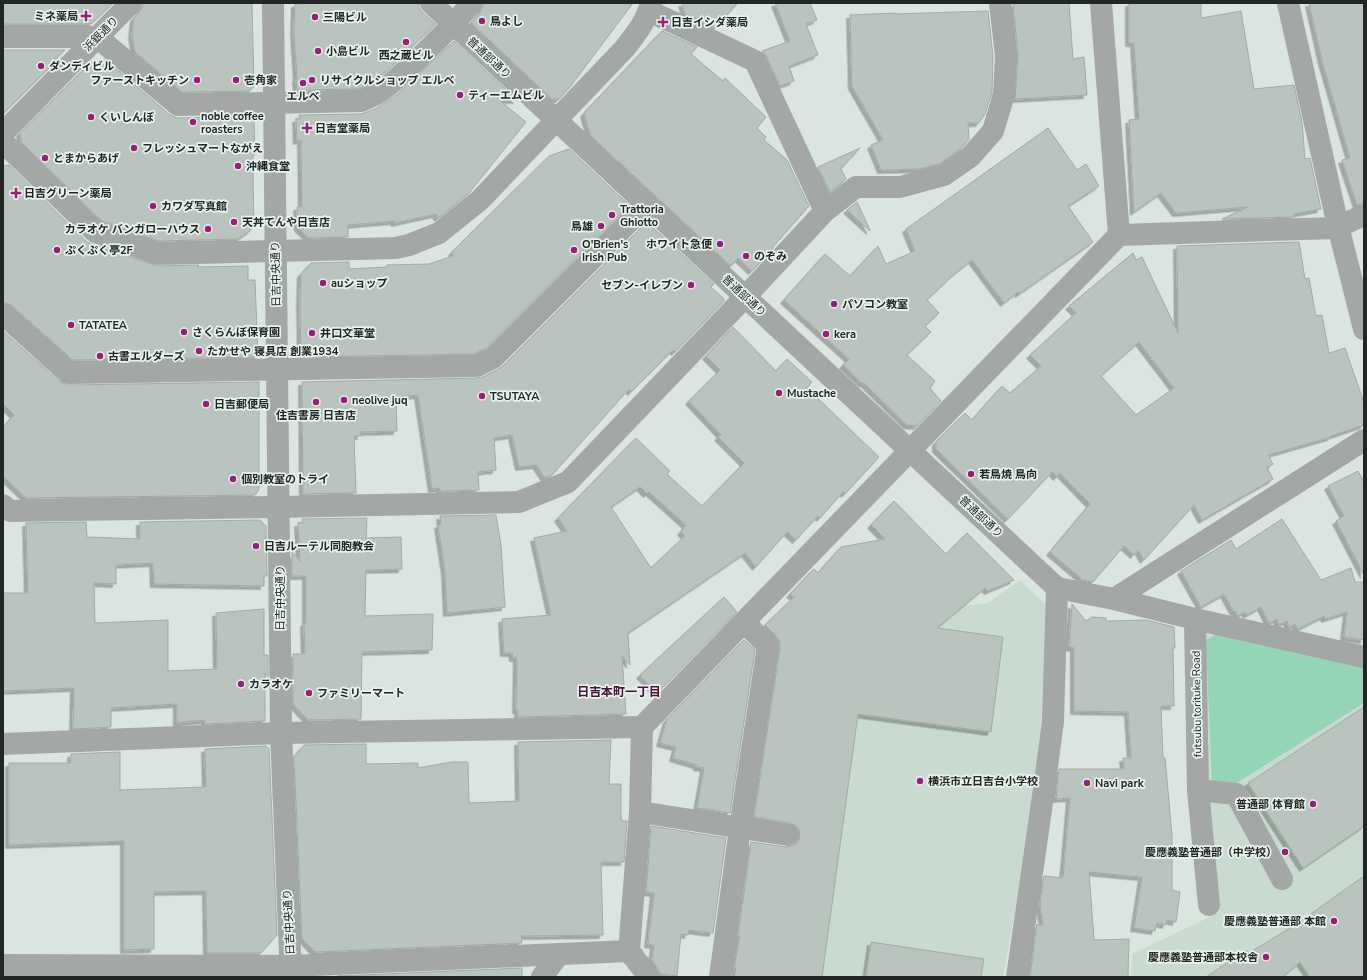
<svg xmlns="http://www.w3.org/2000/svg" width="1367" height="980" font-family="'Nunito Sans','Noto Sans JP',sans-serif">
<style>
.built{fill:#c9dbd1}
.green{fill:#94d5b6}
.building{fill:#bac4bf;stroke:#a1aba6;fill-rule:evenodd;filter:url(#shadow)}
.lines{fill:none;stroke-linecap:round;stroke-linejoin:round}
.minor{stroke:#a3a7a5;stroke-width:22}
.poi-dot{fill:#9a1e75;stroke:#e8f3ed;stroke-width:1.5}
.labels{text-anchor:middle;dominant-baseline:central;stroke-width:3.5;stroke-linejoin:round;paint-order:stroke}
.poi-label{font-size:11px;font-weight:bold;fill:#222624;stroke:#e8f3ed;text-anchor:start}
.street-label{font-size:11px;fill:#222624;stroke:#e8f3ed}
.neighbourhood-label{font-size:12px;font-weight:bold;fill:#4c113a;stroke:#e8f3ed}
</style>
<defs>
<filter id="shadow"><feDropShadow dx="-3.5" dy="3.5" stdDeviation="0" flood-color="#0004"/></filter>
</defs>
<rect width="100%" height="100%" fill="#dbe5e0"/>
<g class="built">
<path d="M1020 580 1048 607 1042 716 1027 845 1003 977H780L827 622 988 603Z"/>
<path d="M1185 624 1364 658V977H1131L1132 954 1220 912 1192 791Z"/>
</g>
<path class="green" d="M1218 633 1364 664V703L1235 784H1212L1206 640Z"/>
<g class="building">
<path d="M3 3H113L91 24H3Z"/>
<path d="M143 3H252L254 87 249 91 182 92 135 52 132 35 134 18 140 11 143 6Z"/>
<path d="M306 3H419V7L422 12 436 24 390 68 377 78 364 86 358 89 297 90 296 78H297L294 32 295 4Z"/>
<path d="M484 3H633L570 87 559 99H552L471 23 481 11Z"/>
<path d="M682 3H738L715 28 685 14Z"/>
<path d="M775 3H810L817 20 806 24 818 55 789 66 794 81 780 86 766 56 762 51 790 41Z"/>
<path d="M1013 3H1069L1073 59 1084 57 1087 95 1015 99 1018 57Z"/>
<path d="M1129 3H1201V18L1241 11 1254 89 1294 85 1302 122 1305 159 1310 158 1321 209 1294 214V217L1222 219 1248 207 1176 213 1161 193 1134 212 1129 120 1139 119 1134 43H1129Z"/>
<path d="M1309 3H1364V203L1357 205 1342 160 1350 158 1322 61Z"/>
<path d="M988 11 993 56 992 92 985 114 979 123H968L969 139 962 148 939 164 919 169 881 170 871 145 883 140 852 86 850 15 895 13V14Z"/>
<path d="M662 31 697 47 691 54 723 81 725 78 766 117 757 128 766 137 764 140 787 160 809 206 772 248 773 249 752 271 738 258 731 266 590 135 584 113Z"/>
<path d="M454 41 517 100H499L526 122 469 193 438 218 436 214 395 223 394 221 348 225V237L309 238 298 228 297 207H302L301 140 297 141 296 119H300L299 115 361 114 375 109 399 93Z"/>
<path d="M3 50H65L48 66 52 65 3 114Z"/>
<path d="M106 60 170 115 178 118 249 116 254 121 255 155H253L254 173H253L254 225 250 231 238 239 159 241 102 221 22 143 20 133 91 62Z"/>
<path d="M1048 128 1077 170 1086 164 1099 186 1068 206 1093 242 1019 294 1018 292 1004 303 972 260 953 275 927 300 939 313 925 326 931 332 907 355 935 381 930 388 941 401 917 426 907 425 864 383 863 384 843 365 849 359 784 300 825 254 850 276 878 246 886 264 915 251 906 229Z"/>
<path d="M860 148 841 169 846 179 830 192 818 167Z"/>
<path d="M569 149 629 205 486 348 474 354 301 357 300 301 301 274 311 263 349 262V269L387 267V265L429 264 453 256 452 252 549 156Z"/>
<path d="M9 165 86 241 91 244 157 266 199 265 197 267 248 266V280H255L258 357 73 360 11 305 3 302V166Z"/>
<path d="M857 202 870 230V231L847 210Z"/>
<path d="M647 222 714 284 711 287 724 299V301L675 352 673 350 631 392 629 389 552 475 545 478 536 465 519 467 512 435 494 438 496 470 478 472 479 490 440 491V488L432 489 418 395 396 397 397 431 360 432 361 436H354L356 493 303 494 302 382 477 378 483 377 502 367Z"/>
<path d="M1299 242 1305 279 1309 278 1316 316 1322 315 1329 353 1345 348 1364 403V425L1331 436V437L1268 455 1273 464 1267 468 1273 479 1202 520 1194 505 1144 560 1138 550 1134 555 1124 546 1093 582 1083 580 1050 552 1090 504 1060 473 1057 477 1052 472 1008 519 936 449V442L965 413 972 420 1002 386 1010 393 1041 366 1030 355 1076 313 1069 306 1133 253 1136 260 1142 257 1178 333 1177 246ZM1139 342 1174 388 1136 415 1101 376Z"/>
<path d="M733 327 776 371 787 359 812 382 807 388 879 457 845 494 843 492 820 518 818 516 796 540 787 532 756 567 745 553 628 633 630 665 622 656 626 714 518 717V710H516L517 658H513L512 653H504L502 619 551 615 534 538 567 531 558 518 636 438 670 471 667 474 702 506 744 463 718 437 721 435 689 401 720 370 706 356ZM640 487 647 494 649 492 686 525 681 532 685 536 651 568 611 507Z"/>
<path d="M3 331 60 382 68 385 259 382V490L255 495 26 498 3 476V427L14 415 3 404Z"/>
<path d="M1358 471 1364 482V575L1336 521 1344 516 1328 486Z"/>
<path d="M894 501 946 554 967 533 1014 580 988 591 985 588 937 628 1003 637 991 732 858 714 822 977H734L736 968H734L740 936H738L751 842 786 847 793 846 797 843 800 837 799 830 796 826 790 823 754 817 780 648V642L777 637 765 625 794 597 790 594 814 569 818 573 841 547 885 539 871 525Z"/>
<path d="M496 515 501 545 505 607 447 613 445 571 438 525 441 524 440 516Z"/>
<path d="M367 518 366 538 401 537 402 569 366 570 365 616 433 614 432 650 362 652 361 719 308 720 293 704V654H305L304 623H306V576H292V552L300 561 298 523H303L302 519Z"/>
<path d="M1282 519 1321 580 1351 568 1355 582H1364V640L1344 637 1347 612 1325 619 1324 616 1298 629 1295 624 1289 627 1287 621 1279 625 1277 619 1269 623 1261 607 1247 615 1245 612 1238 616 1235 611 1234 612 1224 594 1201 607 1181 571 1231 540 1236 549Z"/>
<path d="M260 520 266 526 267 576H264V586L154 584 153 563 116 565V584L94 583 95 623 168 620V671L217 669 216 613 264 609V655H268V677L265 674V721L205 724V720L177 723V704L111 708V727L73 729 74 688 3 691V593H28L26 523 86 522 87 537 140 539V522Z"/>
<path d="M724 597 737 612 657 693 640 675Z"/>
<path d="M1072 604 1086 621 1092 617 1106 618V621L1146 620 1174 627 1175 648H1173L1174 706H1161L1163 758H1165L1172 835V890L1180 892 1176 922 1167 920 1166 925 1157 923 1155 931 1134 928 1142 877 1089 872 1094 940 1129 939 1128 977H1030L1037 924 1043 925 1040 904 1044 876 1063 878 1070 798 1056 799 1059 769H1124L1123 758H1131L1128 712 1074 711V648L1069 647Z"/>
<path d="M744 640 755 650 730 813 697 808 704 768 697 767V765L673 758 676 747 660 743 667 719Z"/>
<path d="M1364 707V826L1303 868 1248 783Z"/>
<path d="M611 740 609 784H621V816L622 821H627L624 862H601L603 935 521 936 522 943 315 952 302 938 294 757 304 745 366 744V764L418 763V768L452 762H468L469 803 519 801 518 742Z"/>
<path d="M266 746 269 749 277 935 261 953H207L206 891 154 892V949L124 950V841L9 845V763H71V754L120 752V790L206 787 205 749Z"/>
<path d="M651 826 726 838 713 933 689 930 688 935 681 934 677 976 661 974 652 960 654 945 648 944 654 893 646 892Z"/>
<path d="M1364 876V977H1310L1300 962 1282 977H1206L1246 950 1249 953 1298 923Z"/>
<path d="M871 942 984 959 981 977H866Z"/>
<path d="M522 968V977L337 976Z"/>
</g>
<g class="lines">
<g class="minor">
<path d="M273 3 281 733 291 977"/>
<path d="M431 3 1057 588"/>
<path d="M1101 3 1119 235"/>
<path d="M1288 3 1338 226 1364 329"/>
<path d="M649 11 755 61 825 211"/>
<path d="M3 37H97L178 105 361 101C385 92 399 76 418 59 437 41 455 23 472 3"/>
<path d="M3 133 131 3"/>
<path d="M3 142 95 232 157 254 396 248 409 245 439 233 480 200 625 48C636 34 647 20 651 3"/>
<path d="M3 314 68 373 477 366 493 358 646 205"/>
<path d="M3 505 10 511 279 507 519 502 568 482 745 297 825 211 856 187H900L944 175 970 157 993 131 1004 94 1006 56 1000 3"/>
<path d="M1057 588 1114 599 1364 440"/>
<path d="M1114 599 1195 619 1364 657"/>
<path d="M1195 619 1198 790"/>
<path d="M3 744 281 733 642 727"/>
<path d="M640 812 788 835"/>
<path d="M1209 905 1198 790 1236 794 1282 879"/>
<path d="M3 965 291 966 629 951"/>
<path d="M542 977 559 954"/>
<path d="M649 977 629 951 640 812 642 727 1119 235 1335 228 1364 215"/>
<path d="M720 977 740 828 768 646 744 622"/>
<path d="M1017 977 1045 782 1053 721 1057 588"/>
</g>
</g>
<g class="poi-dot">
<path d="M84 10h4v4h4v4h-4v4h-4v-4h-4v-4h4z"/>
<circle cx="315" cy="17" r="4"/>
<circle cx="482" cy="21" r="4"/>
<path d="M661 16h4v4h4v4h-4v4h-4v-4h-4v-4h4z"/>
<circle cx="406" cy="42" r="4"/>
<circle cx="318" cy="51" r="4"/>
<circle cx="41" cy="66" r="4"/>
<circle cx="197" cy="80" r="4"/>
<circle cx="236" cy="80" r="4"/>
<circle cx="312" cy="80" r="4"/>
<circle cx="303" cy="83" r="4"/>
<circle cx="460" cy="95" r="4"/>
<circle cx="91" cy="117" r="4"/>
<circle cx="193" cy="122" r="4"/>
<path d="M305 122h4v4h4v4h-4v4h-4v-4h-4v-4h4z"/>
<circle cx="134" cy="148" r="4"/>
<circle cx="45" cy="158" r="4"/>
<circle cx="238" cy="166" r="4"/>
<path d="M14 187h4v4h4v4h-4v4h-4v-4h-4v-4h4z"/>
<circle cx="153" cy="206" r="4"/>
<circle cx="612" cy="215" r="4"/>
<circle cx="234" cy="222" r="4"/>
<circle cx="601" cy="226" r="4"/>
<circle cx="208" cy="229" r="4"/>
<circle cx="720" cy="244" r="4"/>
<circle cx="57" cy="250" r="4"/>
<circle cx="574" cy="250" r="4"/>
<circle cx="746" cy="256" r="4"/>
<circle cx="323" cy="283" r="4"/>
<circle cx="691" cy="285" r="4"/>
<circle cx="834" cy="304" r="4"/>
<circle cx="71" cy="325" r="4"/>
<circle cx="184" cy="332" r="4"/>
<circle cx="312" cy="333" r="4"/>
<circle cx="826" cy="334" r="4"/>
<circle cx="199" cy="351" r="4"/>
<circle cx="100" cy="356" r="4"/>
<circle cx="779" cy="393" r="4"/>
<circle cx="482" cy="396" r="4"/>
<circle cx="344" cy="400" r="4"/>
<circle cx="316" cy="402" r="4"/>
<circle cx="206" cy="404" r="4"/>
<circle cx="971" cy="474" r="4"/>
<circle cx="233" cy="479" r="4"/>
<circle cx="256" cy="546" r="4"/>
<circle cx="241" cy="684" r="4"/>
<circle cx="309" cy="693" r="4"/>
<circle cx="920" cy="781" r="4"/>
<circle cx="1087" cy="783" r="4"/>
<circle cx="1313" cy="804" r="4"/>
<circle cx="1285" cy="852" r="4"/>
<circle cx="1334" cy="921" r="4"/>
<circle cx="1266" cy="957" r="4"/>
</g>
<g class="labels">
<g class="poi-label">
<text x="78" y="16" text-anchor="end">ミネ薬局</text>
<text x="323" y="17">三陽ビル</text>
<text x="490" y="21">鳥よし</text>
<text x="671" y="22">日吉イシダ薬局</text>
<text x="326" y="51">小島ビル</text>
<text x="406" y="55" text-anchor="middle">西之蔵ビル</text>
<text x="49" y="66">ダンディビル</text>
<text x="189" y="80" text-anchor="end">ファーストキッチン</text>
<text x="244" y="80">壱角家</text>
<text x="320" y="80">リサイクルショップ エルベ</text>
<text x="468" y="95">ティーエムビル</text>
<text x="303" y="96" text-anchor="middle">エルベ</text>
<text x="201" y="116">noble coffee<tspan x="201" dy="13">roasters</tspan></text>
<text x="99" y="117">くいしんぼ</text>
<text x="315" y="128">日吉堂薬局</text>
<text x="142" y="148">フレッシュマートながえ</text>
<text x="53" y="158">とまからあげ</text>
<text x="246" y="166">沖縄食堂</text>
<text x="24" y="193">日吉グリーン薬局</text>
<text x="161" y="206">カワダ写真館</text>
<text x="620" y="209">Trattoria<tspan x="620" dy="13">Ghiotto</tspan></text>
<text x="242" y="222">天丼てんや日吉店</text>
<text x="593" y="226" text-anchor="end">鳥雄</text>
<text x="200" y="229" text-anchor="end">カラオケ バンガローハウス</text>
<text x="582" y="244">O'Brien's<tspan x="582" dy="13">Irish Pub</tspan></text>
<text x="712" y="244" text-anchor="end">ホワイト急便</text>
<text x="65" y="250">ぷくぷく亭2F</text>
<text x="754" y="256">のぞみ</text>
<text x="331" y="283">auショップ</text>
<text x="683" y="285" text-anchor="end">セブン-イレブン</text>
<text x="842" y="304">パソコン教室</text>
<text x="79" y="325">TATATEA</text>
<text x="192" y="332">さくらんぼ保育園</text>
<text x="320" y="333">井口文華堂</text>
<text x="834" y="334">kera</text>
<text x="207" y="351">たかせや 寝具店 創業1934</text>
<text x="108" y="356">古書エルダーズ</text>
<text x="787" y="393">Mustache</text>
<text x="490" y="396">TSUTAYA</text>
<text x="352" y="400">neolive juq</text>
<text x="214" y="404">日吉郵便局</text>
<text x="316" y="415" text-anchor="middle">住吉書房 日吉店</text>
<text x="979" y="474">若鳥焼 鳥向</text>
<text x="241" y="479">個別教室のトライ</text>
<text x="264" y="546">日吉ルーテル同胞教会</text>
<text x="249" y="684">カラオケ</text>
<text x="317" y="693">ファミリーマート</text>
<text x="928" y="781">横浜市立日吉台小学校</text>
<text x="1095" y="783">Navi park</text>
<text x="1305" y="804" text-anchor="end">普通部 体育館</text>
<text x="1277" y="852" text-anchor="end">慶應義塾普通部（中学校）</text>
<text x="1326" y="921" text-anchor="end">慶應義塾普通部 本館</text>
<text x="1258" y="957" text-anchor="end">慶應義塾普通部本校舎</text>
</g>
<g class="street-label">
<text transform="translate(101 34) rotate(-45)">浜銀通り</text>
<text transform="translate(489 58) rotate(43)">普通部通り</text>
<text transform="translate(276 274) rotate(-91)">日吉中央通り</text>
<text transform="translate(744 296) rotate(43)">普通部通り</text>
<text transform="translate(981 517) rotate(43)">普通部通り</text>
<text transform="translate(280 598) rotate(-90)">日吉中央通り</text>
<text transform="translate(1197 704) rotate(-91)">futsubu torituke Road</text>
<text transform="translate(289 922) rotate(-93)">日吉中央通り</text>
</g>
<g class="neighbourhood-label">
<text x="619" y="692">日吉本町一丁目</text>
</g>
</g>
<rect width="1367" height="980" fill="none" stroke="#222624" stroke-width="8"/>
</svg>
